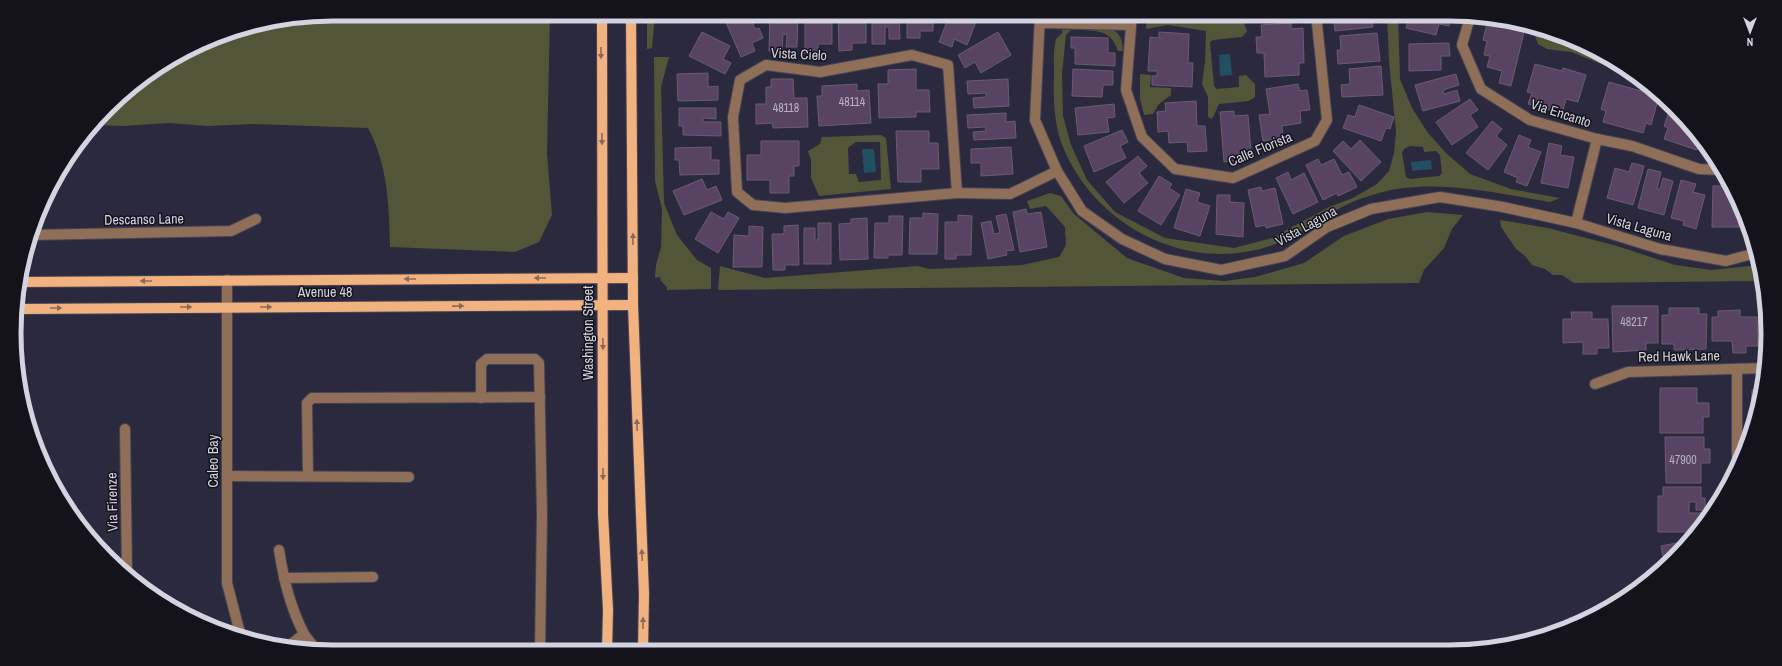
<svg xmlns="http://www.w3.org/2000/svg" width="1782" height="666" font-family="'Archivo Narrow',sans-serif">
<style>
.green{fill:#525538;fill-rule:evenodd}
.water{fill:#224f61}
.building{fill:#584363;stroke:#6a5c71}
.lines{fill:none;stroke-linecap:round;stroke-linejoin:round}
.minor-casing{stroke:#464457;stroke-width:12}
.major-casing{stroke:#464457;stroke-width:12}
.minor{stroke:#8f6f57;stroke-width:10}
.major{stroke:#f2b27f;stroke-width:10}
.oneway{fill:#8e6a52}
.labels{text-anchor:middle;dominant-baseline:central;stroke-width:3;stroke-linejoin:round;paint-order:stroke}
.number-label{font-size:12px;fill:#b5afc1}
.street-label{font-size:14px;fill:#d4d3e0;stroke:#14131c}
.rim{fill:none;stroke:#d4d3e0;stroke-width:5}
</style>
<rect width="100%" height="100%" fill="#2b293d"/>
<g class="green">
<path d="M347 14H550L547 154 552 215 539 242 515 252 390 247C389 206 388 165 368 128L253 124 208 126 169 123 123 126 96 125 123 93 174 57 230 31 302 19 338 20Z"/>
<path d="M647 14H655L652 48 647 49Z"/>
<path d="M1147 14H1162L1163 16 1236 14 1243 21 1247 31 1242 37 1213 40 1210 42 1214 86 1217 89 1239 87V76L1246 75 1255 84V97L1249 101 1219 104 1212 119 1208 117V97L1202 84 1205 62 1206 31 1168 25 1146 29Z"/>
<path d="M1387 14H1398L1400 79 1412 108 1428 133 1446 153 1470 174 1511 189 1560 198 1550 202C1502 194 1451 182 1403 188 1382 191 1359 198 1340 208 1306 226 1286 246 1245 252 1169 264 1092 218 1063 147 1054 125 1053 98 1054 75 1054 63 1053 50 1056 39L1063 32 1061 30 1109 28C1121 33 1122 39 1123 51H1118C1110 27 1093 31 1071 30L1066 35 1062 74 1063 116 1071 145 1087 180 1115 212 1165 238 1234 248 1272 238 1329 207 1353 198 1377 184 1389 171 1394 153 1396 132 1389 61ZM1410 146 1423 147 1424 152 1436 151 1440 155 1442 173 1439 176 1410 179 1406 177 1402 153 1404 149Z"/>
<path d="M1538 27 1590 47 1621 66 1599 63 1571 52 1547 49 1538 44 1535 36Z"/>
<path d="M654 57H669L661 87 664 203 677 235 697 260 711 268V289L667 290V287L661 281 660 277 655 278 656 265 661 247 662 209 655 181Z"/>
<path d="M1140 74 1151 75 1150 87 1171 88V95L1159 104 1153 114 1144 115 1140 99Z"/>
<path d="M881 135 886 138 891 189 819 196 811 178V160L808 151 820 144 822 137ZM856 142H880L881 180 859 182 856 174H849L848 148Z"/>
<path d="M1050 193 1061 196 1074 214 1127 258 1184 278 1225 281 1255 277 1304 263 1344 236 1388 219 1427 212 1463 215 1452 229 1444 248 1424 270 1419 283 718 290 720 266 765 278 918 266 929 269 1022 265 1059 257 1066 245 1065 227 1046 206 1030 209 1027 201Z"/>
<path d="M1500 220 1548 228 1617 246 1675 265 1711 270 1759 265 1763 281 1574 283 1562 275H1553L1545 269 1532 265 1524 255 1516 249 1501 227Z"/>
</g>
<g class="water">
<path d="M1230 54 1232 75 1220 76 1219 55Z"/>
<path d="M862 149H874L876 172 864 173Z"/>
<path d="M1431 160 1432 169 1412 171 1411 162Z"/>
</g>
<g class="building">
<path d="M739 14H749L755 29 759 28 763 38 752 43 755 51 741 57 725 20Z"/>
<path d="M770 14H798L797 47H786L787 35 783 34 782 51H769Z"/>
<path d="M805 14H832V44H818V54H805Z"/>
<path d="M838 14H866V43H852V50L839 51Z"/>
<path d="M872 14H899L900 39H889V27H885V44H872Z"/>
<path d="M907 14H933V31H920V38H907Z"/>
<path d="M950 14H979L967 45 954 39 952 47 939 42Z"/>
<path d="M1256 14H1288L1289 15 1256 17Z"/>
<path d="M1338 14H1377V17L1372 18 1373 27 1335 31 1333 16H1338Z"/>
<path d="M1410 14H1451L1449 26 1439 24 1436 35 1406 28Z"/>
<path d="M1488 20 1526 24 1511 86 1499 83 1502 71 1487 67 1490 56 1484 55 1487 41 1483 40Z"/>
<path d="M1291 23V29L1303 28 1304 63H1299V75L1265 77 1264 53H1257L1256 37H1262L1261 25Z"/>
<path d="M702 32 730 46 723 59 731 63 725 74 689 56Z"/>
<path d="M998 32 1011 55 981 73 975 62 965 68 958 55Z"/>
<path d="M1159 32 1189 34 1188 63H1193L1192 87 1152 85V76H1157V71H1148L1150 37 1159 38Z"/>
<path d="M1377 33 1380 61 1338 64 1337 50H1341L1340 36Z"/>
<path d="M1071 37 1108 38V53H1115V66L1075 64V48H1071Z"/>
<path d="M1449 43 1450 56H1441V70L1409 71V44Z"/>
<path d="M1535 64 1562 71 1563 68 1586 75 1578 102 1566 99 1562 113 1528 104 1532 93 1527 92Z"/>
<path d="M1381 66 1383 95 1342 97 1341 85 1350 84 1349 69Z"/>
<path d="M916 69V90H929L930 112H916V117L879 118 878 84H888V70Z"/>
<path d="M1073 69 1113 71V85H1103L1102 97 1072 96Z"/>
<path d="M708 73V87L718 86V100L678 101 677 74Z"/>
<path d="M1456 74 1459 85 1443 90 1444 94 1457 90 1460 101 1423 111 1415 85Z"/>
<path d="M771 79H793L794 98H807L808 127 773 128 772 123 756 124V104H766V87H771Z"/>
<path d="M1008 79 1009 106 974 108 973 98 986 97V93L968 94 967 81Z"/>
<path d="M1609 82 1659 96 1651 125 1646 123 1643 133 1603 122 1606 111 1601 109Z"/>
<path d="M857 84V91L869 90 871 123 819 126 817 96H822V86Z"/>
<path d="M1298 84 1300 91 1307 90 1310 110 1300 111 1301 123 1282 126 1283 138 1263 141 1259 115 1270 114 1266 89Z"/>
<path d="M1470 99 1478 110 1470 115 1478 127 1452 145 1436 122Z"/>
<path d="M1196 101 1197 126H1205L1207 151 1188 152 1187 142 1169 143 1168 131 1158 132 1157 112 1166 111 1165 103Z"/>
<path d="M1114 104 1115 117 1107 118 1109 132 1078 135 1075 108Z"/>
<path d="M1359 105 1394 117 1390 129 1386 128 1381 141 1343 128 1348 115 1355 117Z"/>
<path d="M1671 106 1689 123 1700 139 1697 150 1664 139 1668 128 1664 126Z"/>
<path d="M679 108H716V119L703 118V122H721V136L683 135V126H679Z"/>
<path d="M1234 111V116L1248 115 1251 151 1239 152 1240 160 1224 162 1220 112Z"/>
<path d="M1006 113V122L1015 121 1016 138 974 140 973 132 986 131 985 127 968 128 967 115Z"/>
<path d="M1492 121 1502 129 1496 136 1507 145 1488 170 1466 153Z"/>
<path d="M1122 130 1128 142 1120 146 1126 158 1094 172 1084 146Z"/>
<path d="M896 131H929V143H938L939 169H921V182H898Z"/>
<path d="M1519 135 1531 140 1528 147 1541 152 1527 186 1516 182 1518 178 1504 172Z"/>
<path d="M1360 140 1381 162 1361 181 1333 151 1343 141 1351 149Z"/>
<path d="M761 141H799V166H794V176H789V193H770V180H747V155H761Z"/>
<path d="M1549 143 1562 146 1560 155 1574 157 1568 188 1541 183Z"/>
<path d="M711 147V160H719V174L680 175 679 160H675V148Z"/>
<path d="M1011 147 1013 174 981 176V163H971V149Z"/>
<path d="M1138 156 1147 166 1139 173 1148 183 1124 203 1106 182Z"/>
<path d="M1318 159 1321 165 1334 159 1342 175 1349 172 1357 187 1338 196 1337 193 1323 200 1306 165Z"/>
<path d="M1632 163 1644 166 1633 205 1607 198 1615 168 1629 172Z"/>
<path d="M1648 169 1661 172 1657 189H1660L1663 178 1673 181 1664 215 1638 208Z"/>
<path d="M1288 172 1291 180 1304 173 1318 202 1293 214 1276 178Z"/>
<path d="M1159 176 1172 184 1169 188 1180 195 1161 225 1138 211Z"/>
<path d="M702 179 707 190 716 186 722 200 684 215 673 191Z"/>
<path d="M1681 180 1696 184 1693 192 1705 195 1696 229 1683 225 1684 221 1671 218Z"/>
<path d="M1713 186H1727V196H1735L1740 206 1739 227H1712Z"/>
<path d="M1261 187 1262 191 1275 188 1283 224 1266 228V225L1256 227 1248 190Z"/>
<path d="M1186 189 1200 193 1197 202 1210 206 1200 236 1174 228Z"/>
<path d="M1217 195H1230V202L1244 203 1243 237 1216 234Z"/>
<path d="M1026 209 1027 214 1041 212 1047 247 1020 252 1013 212Z"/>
<path d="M711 212 724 219 728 212 739 218 718 253 695 239Z"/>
<path d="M923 213 938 214 937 254H909L910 218H923Z"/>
<path d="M1006 214 1014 250 1006 251 1007 255 988 259 981 223 991 221 994 234 1000 233 996 216Z"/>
<path d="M958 215 972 216 971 255H956V259H945V222H958Z"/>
<path d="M889 216H903L902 255H888V258H874L875 223H889Z"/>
<path d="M867 218 868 259 840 260 839 224 851 223V219Z"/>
<path d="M818 223H831V264H804V228H815V240H818Z"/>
<path d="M798 225 799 265H785V270H773L772 234H784V226Z"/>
<path d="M749 226 763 227 762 267H733L734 235 749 236Z"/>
<path d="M1612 306H1658V343H1646V350L1613 352Z"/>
<path d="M1669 308H1699V314H1707L1706 349 1674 350V344H1662V315H1669Z"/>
<path d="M1740 310V317H1757L1758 346H1746V353H1733L1732 341H1712V317H1718V311Z"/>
<path d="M1571 312H1592V319H1608L1609 348H1597V354H1583V342L1563 343V319H1572Z"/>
<path d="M1660 388H1697V403H1709V417H1703V433H1660Z"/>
<path d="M1761 389 1757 416 1754 422H1751L1752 390Z"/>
<path d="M1665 437H1704V449H1710V463H1701V483H1666Z"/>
<path d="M1663 487H1701V498H1705V510H1696V502H1689V513H1706V520L1695 532H1658V496H1663Z"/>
<path d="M1687 541 1665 566 1661 546Z"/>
</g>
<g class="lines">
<defs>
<g id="minor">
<path d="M1040 14 1035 120 1057 171 1082 211 1122 239 1165 259 1221 270 1285 256 1327 227 1371 209 1440 197 1503 207 1576 223 1660 249 1726 261 1756 253"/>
<path d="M1132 14 1126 90 1142 137 1175 169 1233 178 1315 141 1327 120 1316 14"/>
<path d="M1470 17 1462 45 1481 89 1530 120 1597 139 1632 146 1699 169 1722 170"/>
<path d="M1040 23 1131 25"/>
<path d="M912 55 948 65 957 193 785 208 753 205 737 192 733 117 740 80 766 65 820 72Z"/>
<path d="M957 193 1010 194 1057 171"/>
<path d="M1576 223 1597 139"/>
<path d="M30 235 231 231 256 219"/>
<path d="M227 280V583L240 633 245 639"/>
<path d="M1737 369V459"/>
<path d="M1595 384 1628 372 1765 368"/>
<path d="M481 398V364L487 359H535L539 363 542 514 540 652"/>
<path d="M125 429 127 574"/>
<path d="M227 476 409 477"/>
<path d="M308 476 307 403 312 398 540 397"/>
<path d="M279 550C284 581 290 606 304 634"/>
<path d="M284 578 373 577"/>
<path d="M289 646 304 634 316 650"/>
</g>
<g id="major">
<path d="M602 14 603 514 608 610 607 651"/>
<path d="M631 14 633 305 644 594 643 651"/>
<path d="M19 282 633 278"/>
<path d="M17 309 633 305"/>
</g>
</defs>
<use href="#minor" class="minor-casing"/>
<use href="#major" class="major-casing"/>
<use href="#minor" class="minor"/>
<use href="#major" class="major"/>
</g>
<defs><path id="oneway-solid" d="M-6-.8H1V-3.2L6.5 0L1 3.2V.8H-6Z"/></defs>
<g class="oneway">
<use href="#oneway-solid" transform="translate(601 53) rotate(90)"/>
<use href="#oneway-solid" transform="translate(602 139) rotate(90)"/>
<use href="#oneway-solid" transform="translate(633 239) rotate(-90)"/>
<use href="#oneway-solid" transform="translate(540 278) rotate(180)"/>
<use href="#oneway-solid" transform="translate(410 279) rotate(180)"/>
<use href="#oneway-solid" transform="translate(146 281) rotate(180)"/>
<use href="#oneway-solid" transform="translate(458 306) rotate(-1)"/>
<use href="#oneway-solid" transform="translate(186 307)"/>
<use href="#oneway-solid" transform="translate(266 307)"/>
<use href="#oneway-solid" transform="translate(56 308)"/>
<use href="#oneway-solid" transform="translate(603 344) rotate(90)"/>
<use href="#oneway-solid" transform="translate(637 425) rotate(-92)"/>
<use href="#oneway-solid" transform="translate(603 474) rotate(90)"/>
<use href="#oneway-solid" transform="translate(642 555) rotate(-93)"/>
<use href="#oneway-solid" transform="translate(643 623) rotate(-90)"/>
</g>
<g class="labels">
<g class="number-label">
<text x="852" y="102">48114</text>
<text x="786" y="108">48118</text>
<text x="1634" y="322">48217</text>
<text x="1683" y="460">47900</text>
</g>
<g class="street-label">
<text transform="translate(799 54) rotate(3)">Vista Cielo</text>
<text transform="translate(1561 113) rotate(18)">Via Encanto</text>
<text transform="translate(1260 149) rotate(-23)">Calle Florista</text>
<text transform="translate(144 219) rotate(-1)">Descanso Lane</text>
<text transform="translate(1306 226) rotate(-29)">Vista Laguna</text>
<text transform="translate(1639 227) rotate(16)">Vista Laguna</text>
<text x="325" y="292">Avenue 48</text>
<text transform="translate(588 333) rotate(-90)">Washington Street</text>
<text transform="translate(1679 356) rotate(-1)">Red Hawk Lane</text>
<text transform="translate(213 461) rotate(-90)">Caleo Bay</text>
<text transform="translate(112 502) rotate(-91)">Via Firenze</text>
</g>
</g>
<path d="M0 0H1782V666H0ZM333 21H1449A312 312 0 0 1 1761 333V333A312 312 0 0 1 1449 645H333A312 312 0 0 1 21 333V333A312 312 0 0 1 333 21Z" fill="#14131c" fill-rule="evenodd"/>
<path class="rim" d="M333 21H1449A312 312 0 0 1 1761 333V333A312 312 0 0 1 1449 645H333A312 312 0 0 1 21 333V333A312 312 0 0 1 333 21Z"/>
<g transform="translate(1750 32) rotate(180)" stroke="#14131c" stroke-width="3" paint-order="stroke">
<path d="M0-3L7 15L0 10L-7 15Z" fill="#d4d3e0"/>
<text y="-6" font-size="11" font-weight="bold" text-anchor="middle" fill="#d4d3e0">N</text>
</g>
</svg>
